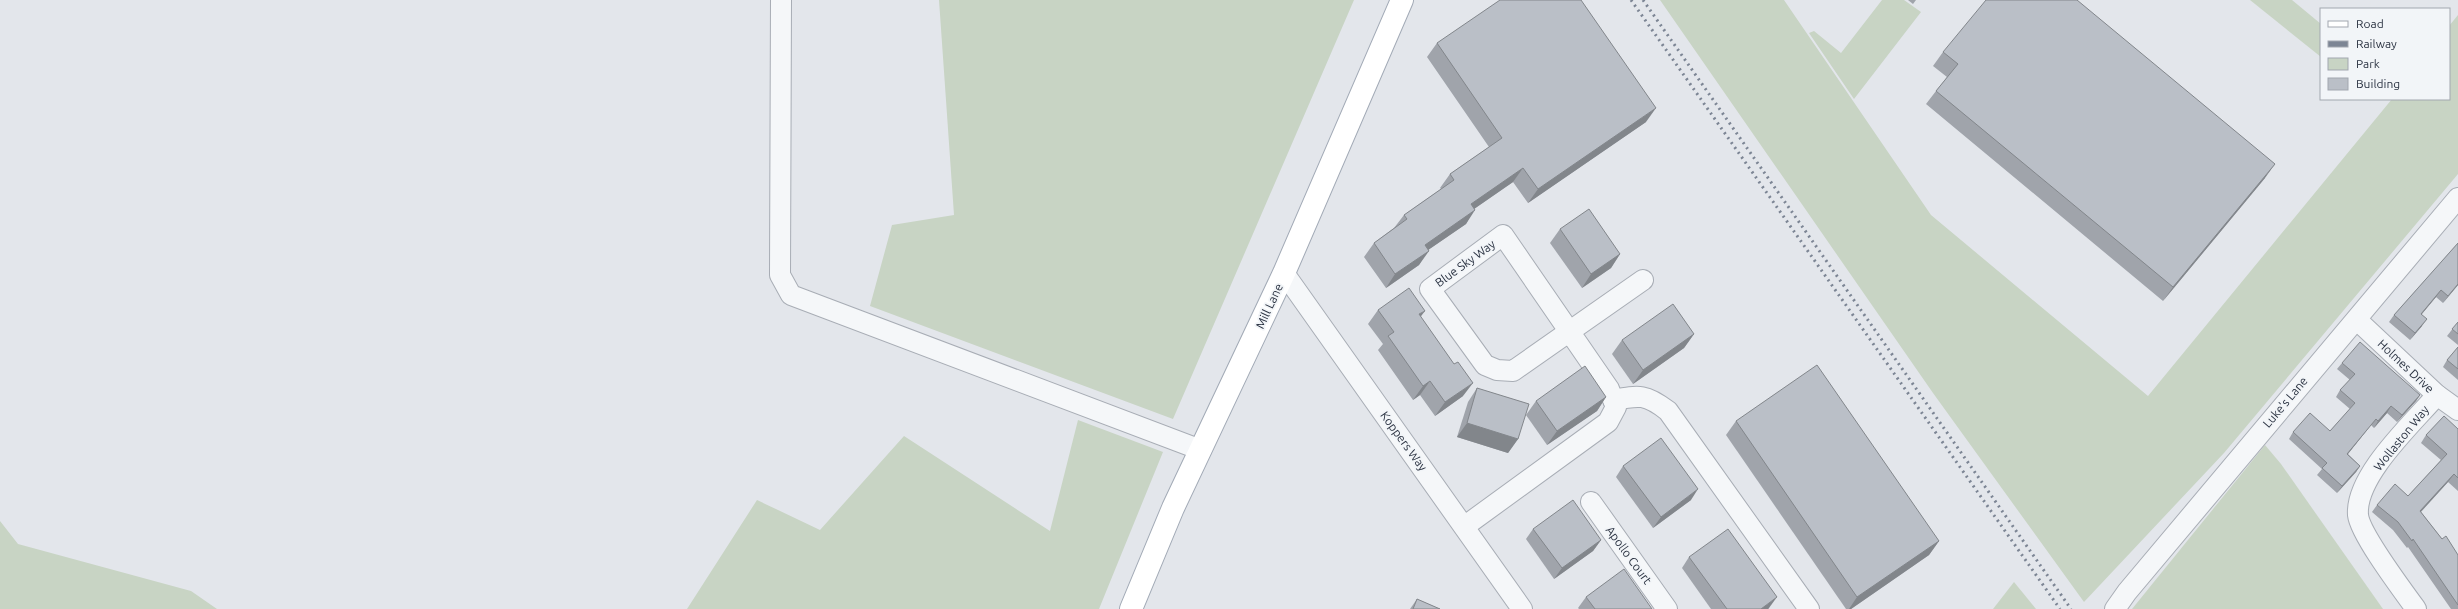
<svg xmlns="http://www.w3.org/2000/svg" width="2458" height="609" font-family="Ubuntu,sans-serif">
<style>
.green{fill:#c8d4c4}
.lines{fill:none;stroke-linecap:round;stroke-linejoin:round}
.minor-casing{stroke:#a8adb5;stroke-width:22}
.major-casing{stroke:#a2aab6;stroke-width:24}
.minor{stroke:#f5f7f9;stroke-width:20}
.major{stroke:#fff;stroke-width:22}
.rail{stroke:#7c8594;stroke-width:3;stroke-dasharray:2 4;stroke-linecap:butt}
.wall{fill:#a0a4ab}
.shaded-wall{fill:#82868b}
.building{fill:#babfc7;stroke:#82868b}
.labels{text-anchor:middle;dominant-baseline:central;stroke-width:3.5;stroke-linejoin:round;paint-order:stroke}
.street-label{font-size:12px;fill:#2b3342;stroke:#f2f5f8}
</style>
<rect width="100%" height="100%" fill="#e3e6eb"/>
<g class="green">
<path d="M939 0H1354L1173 419 870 306 892 225 954 215Z"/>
<path d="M1660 0H1784L1931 215 2148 396 2392 99H2449V26L2458 15V174L2224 453 2084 602 1933 393Z"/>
<path d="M1882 0H1904L1921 12 1854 99 1809 33 1814 31 1841 53Z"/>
<path d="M2250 0H2292L2321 24V57Z"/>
<path d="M1078 420 1163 452 1099 609H687L757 500 820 530 904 436 1050 531Z"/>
<path d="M2265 445 2281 464 2383 609H2132Z"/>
<path d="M0 521 18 544 191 591 217 609H0Z"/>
<path d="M2014 582 2036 609H1993Z"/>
</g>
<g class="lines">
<defs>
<g id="minor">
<path d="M781 0 780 275 791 295 1201 450"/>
<path d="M1284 273 1522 609"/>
<path d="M2357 320 2437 395 2458 410"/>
<path d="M1613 400C1640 395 1646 394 1668 411L1809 609"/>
<path d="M1591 502 1667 609"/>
<path d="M1465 526 1608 422 1616 407 1609 389 1503 235 1430 289 1485 365 1497 370 1513 371 1643 280"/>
<path d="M2115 609 2127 592 2458 198"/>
<path d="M2416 609C2403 591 2360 534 2358 515 2355 476 2412 424 2437 395"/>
</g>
<path id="major" d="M1131 609 1173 508 1284 273 1402 0"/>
</defs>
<use href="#minor" class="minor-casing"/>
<use href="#major" class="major-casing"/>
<use href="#minor" class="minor"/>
<use href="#major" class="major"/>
<g class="rail">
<path d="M1631 0 2060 609"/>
<path d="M1643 0 2071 609"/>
</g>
</g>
<g class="wall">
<path d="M1908 0H1916L1913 4Z"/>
<path d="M1437 43 1646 122 1528 203 1513 182 1474 209 1466 224 1428 250 1419 265 1386 288 1364 257 1374 243 1394 228 1404 215 1441 189 1440 188 1450 174 1489 147 1427 57Z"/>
<path d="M1943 52 2265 178 2163 301 1926 104 1936 91 1947 77 1933 66Z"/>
<path d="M1560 229 1620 254 1611 268 1582 288 1550 243Z"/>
<path d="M2458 243V285L2443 303 2436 297 2421 315 2422 326 2410 340 2389 322 2394 315Z"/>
<path d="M1378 310 1421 317 1463 396 1435 416 1420 395 1413 400 1378 350 1383 344 1368 324Z"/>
<path d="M2458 322V345L2447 336Z"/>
<path d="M1694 334 1684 348 1633 384 1612 354 1622 340Z"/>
<path d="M2458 347V380L2443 367 2447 360Z"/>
<path d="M2342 363 2420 395 2416 401 2397 422 2387 413 2374 428 2371 425 2348 454 2360 466 2356 472 2337 493 2317 475 2322 469 2289 439 2293 432 2330 431 2350 409 2336 397 2340 390 2350 380 2337 369Z"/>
<path d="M1477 388 1518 439 1508 453 1457 437 1468 402Z"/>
<path d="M1606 397 1597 411 1547 445 1526 415 1536 401Z"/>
<path d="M1736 421 1939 541 1929 555 1851 609H1846L1726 435Z"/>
<path d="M2458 429V491L2448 482 2421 512 2442 539 2458 555V609H2451L2408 547 2407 548 2393 530 2372 512 2377 505 2408 496 2441 460 2421 443 2426 435Z"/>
<path d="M1623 466 1691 500 1653 528 1616 477Z"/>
<path d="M1533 529 1601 540 1593 551 1554 579 1526 539Z"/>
<path d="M1689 557 1769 608 1768 609H1711L1682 568Z"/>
<path d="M1586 597 1652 609H1579L1578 608Z"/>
<path d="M1417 599 1440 609H1410Z"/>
</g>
<g class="shaded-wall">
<path d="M1656 108 1646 122 1528 203 1538 189Z"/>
<path d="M2275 164 2265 178 2163 301 2173 287Z"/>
<path d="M1523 168 1513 182 1461 218 1471 204Z"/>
<path d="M1475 210 1466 224 1415 259 1425 245Z"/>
<path d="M1429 251 1419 265 1386 288 1395 274Z"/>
<path d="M1620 254 1611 268 1582 288 1591 274Z"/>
<path d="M2458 284V285L2443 303 2448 296Z"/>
<path d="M2441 290 2436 297 2416 321 2421 314Z"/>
<path d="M1425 311 1415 324 1419 314Z"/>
<path d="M2427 319 2422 326 2410 340 2415 333Z"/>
<path d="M1694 334 1684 348 1633 384 1643 370Z"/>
<path d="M1430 381 1420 395 1413 400 1423 386Z"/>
<path d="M1473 383 1463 396 1435 416 1445 402Z"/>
<path d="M2420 395 2416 401 2397 422 2402 415Z"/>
<path d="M1606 397 1597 411 1547 445 1557 431Z"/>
<path d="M2391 406 2387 413 2374 428 2378 421Z"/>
<path d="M2376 419 2371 425 2343 460 2347 454Z"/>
<path d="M1467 423 1518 439 1508 453 1457 437Z"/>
<path d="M2360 466 2356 472 2337 493 2342 486Z"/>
<path d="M2454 474 2448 482 2415 518 2420 511Z"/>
<path d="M1698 489 1691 500 1653 528 1661 517Z"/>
<path d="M1601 540 1593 551 1554 579 1562 568Z"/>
<path d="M1939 541 1929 555 1851 609H1849L1857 597Z"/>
<path d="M1777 597 1769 608 1768 609H1761Z"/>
</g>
<g class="building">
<path d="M1500 0H1581L1656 108 1538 189 1523 168 1471 204 1475 210 1425 245 1429 251 1395 274 1374 243 1407 219 1404 215 1454 180 1450 174 1502 138 1437 43Z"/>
<path d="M1986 0H2077L2275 164 2173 287 1936 91 1958 64 1943 52Z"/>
<path d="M1589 209 1620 254 1591 274 1560 229Z"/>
<path d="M2458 243V284L2448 296 2441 290 2421 314 2427 319 2415 333 2394 315Z"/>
<path d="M1409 288 1425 311 1419 314 1454 364 1458 362 1473 383 1445 402 1430 381 1423 386 1388 336 1394 332 1378 310Z"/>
<path d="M1673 304 1694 334 1643 370 1622 340Z"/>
<path d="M2458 322V334L2452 329Z"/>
<path d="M2360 342 2420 395 2402 415 2391 406 2378 421 2376 419 2347 454 2360 466 2342 486 2322 468 2327 463 2293 432 2310 413 2330 431 2355 403 2340 390 2355 374 2342 363Z"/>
<path d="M2458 347V369L2447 360Z"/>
<path d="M1817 365 1939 541 1857 597 1736 421Z"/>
<path d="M1585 366 1606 397 1557 431 1536 401Z"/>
<path d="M1477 388 1529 404 1518 439 1467 423Z"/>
<path d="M2444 416 2458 429V478L2454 474 2420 511 2442 539 2446 536 2458 555V605L2413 539 2412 541 2398 522 2377 505 2395 484 2408 496 2447 454 2426 435Z"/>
<path d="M1661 438 1698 489 1661 517 1623 466Z"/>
<path d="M1573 500 1601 540 1562 568 1533 529Z"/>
<path d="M1728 529 1777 597 1761 609H1727L1689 557Z"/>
<path d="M1624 569 1652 609H1595L1586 597Z"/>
<path d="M1417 599 1440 609H1413Z"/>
</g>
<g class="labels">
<g class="street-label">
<text transform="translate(1465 263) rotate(-36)">Blue Sky Way</text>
<text transform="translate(1269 306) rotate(-65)">Mill Lane</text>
<text transform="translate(2406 366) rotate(43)">Holmes Drive</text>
<text transform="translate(2285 402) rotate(-50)">Luke's Lane</text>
<text transform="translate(2401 438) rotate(-51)">Wollaston Way</text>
<text transform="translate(1404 441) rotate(54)">Koppers Way</text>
<text transform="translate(1629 555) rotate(54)">Apollo Court</text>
</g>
</g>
<rect x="2320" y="8" width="130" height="92" fill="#f2f5f8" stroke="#a2a7af"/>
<rect x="2328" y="21" width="20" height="6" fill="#ffffff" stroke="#a2a7af"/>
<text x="2356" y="28" font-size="12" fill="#2b3342">Road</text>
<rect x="2328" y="41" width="20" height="6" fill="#7c8594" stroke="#a2a7af"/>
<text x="2356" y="48" font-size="12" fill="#2b3342">Railway</text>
<rect x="2328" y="58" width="20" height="12" fill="#c8d4c4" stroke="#a2a7af"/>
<text x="2356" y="68" font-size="12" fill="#2b3342">Park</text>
<rect x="2328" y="78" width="20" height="12" fill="#babfc7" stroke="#a2a7af"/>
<text x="2356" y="88" font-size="12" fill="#2b3342">Building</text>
</svg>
